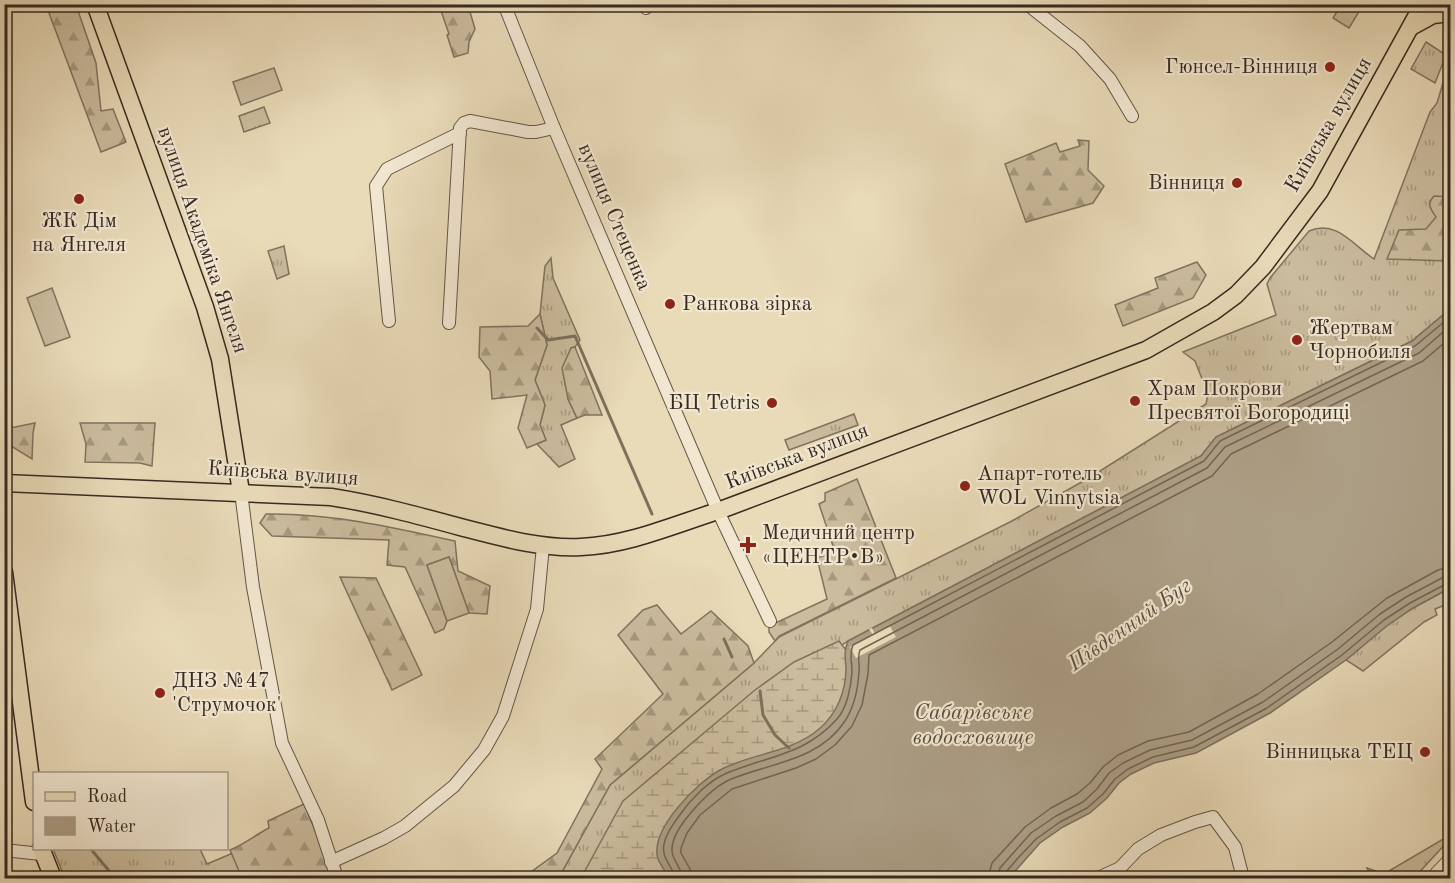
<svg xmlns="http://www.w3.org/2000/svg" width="1455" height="883" font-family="'Old Standard TT',serif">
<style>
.grass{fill:url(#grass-tufts);stroke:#817360;stroke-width:1.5}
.forest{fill:url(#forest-firs);stroke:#817360;stroke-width:1.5}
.wetland{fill:url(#wetland-marsh);stroke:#817360;stroke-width:1.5}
.pitch{fill:#cbbc9e;stroke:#817360;stroke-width:1.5}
.water{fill:#ac9e85;stroke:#7d705d;stroke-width:1.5}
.pier{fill:#e9dab8}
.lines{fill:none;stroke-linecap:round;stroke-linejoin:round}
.shore{stroke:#726453;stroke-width:1.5}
.stream{stroke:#7d705d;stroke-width:3}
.minor-casing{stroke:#645647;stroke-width:14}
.major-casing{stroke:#372a21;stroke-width:19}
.minor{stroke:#f1e7d1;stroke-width:12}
.major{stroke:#e9dab8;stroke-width:16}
.poi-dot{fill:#8f2418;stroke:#f1e7d1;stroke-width:2}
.labels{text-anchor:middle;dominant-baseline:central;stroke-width:4.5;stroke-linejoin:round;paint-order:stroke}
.poi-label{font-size:21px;fill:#372a21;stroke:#f1e7d1;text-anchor:start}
.street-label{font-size:21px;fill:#372a21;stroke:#f1e7d1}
.water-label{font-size:22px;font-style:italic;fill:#5a4d3f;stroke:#f1e7d1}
</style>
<defs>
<pattern id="grass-tufts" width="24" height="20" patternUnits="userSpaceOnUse" patternTransform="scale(1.5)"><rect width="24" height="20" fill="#cbbc9e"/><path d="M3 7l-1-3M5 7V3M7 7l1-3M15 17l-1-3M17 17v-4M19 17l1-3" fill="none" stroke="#a69980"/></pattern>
<pattern id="forest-firs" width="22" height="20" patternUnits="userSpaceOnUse" patternTransform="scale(1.5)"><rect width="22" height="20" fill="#cbbc9e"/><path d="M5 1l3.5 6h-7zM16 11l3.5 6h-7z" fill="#a69980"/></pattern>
<pattern id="wetland-marsh" width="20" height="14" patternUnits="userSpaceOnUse" patternTransform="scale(1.5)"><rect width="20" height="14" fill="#cbbc9e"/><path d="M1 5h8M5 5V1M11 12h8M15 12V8" fill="none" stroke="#a69980"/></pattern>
</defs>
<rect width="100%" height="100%" fill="#e9dab8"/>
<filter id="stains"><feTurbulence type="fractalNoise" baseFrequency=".00333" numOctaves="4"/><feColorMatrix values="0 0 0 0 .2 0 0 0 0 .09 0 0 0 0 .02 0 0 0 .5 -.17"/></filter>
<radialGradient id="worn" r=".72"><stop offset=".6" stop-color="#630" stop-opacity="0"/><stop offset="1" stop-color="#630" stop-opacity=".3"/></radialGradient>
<g class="grass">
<path d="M1426 42 1446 55 1435 83 1411 69Z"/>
<path d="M1449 63 1450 64V309L1412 341 1216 437 1201 456 848 641 753 708 673 878H547L562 872 610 785 754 663 779 637 1010 522 1089 478 1206 404 1208 394 1195 361 1183 352 1276 315 1267 284 1270 278 1309 231C1336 219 1353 245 1374 259L1430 112 1437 103Z"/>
<path d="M264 107 270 123 244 132 239 116Z"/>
<path d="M284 246 289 274 277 279 268 251Z"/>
<path d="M551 258 553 278 580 340 575 347 571 348 568 399 577 418 561 425 575 459 559 467 537 444 546 440 540 425 545 405 535 380 547 345 540 314 545 266Z"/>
<path d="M854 414 858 425 789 450 785 440Z"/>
<path d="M1450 588V603L1435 609 1437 615 1424 622 1363 671 1346 660 1387 625 1413 608Z"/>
<path d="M1450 835V839L1414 878H1370L1371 877 1367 868 1384 874Z"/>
<path d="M247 847 336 878H65L53 849H200L207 864Z"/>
</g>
<g class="forest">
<path d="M46 5H76L96 63 101 111 113 109 126 142 101 152Z"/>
<path d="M439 5H468L475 29 469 42 468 53 454 57 447 35 449 34Z"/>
<path d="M1078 140 1089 141 1088 170 1104 186 1093 203 1026 222 1005 164 1056 143 1060 152 1080 146Z"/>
<path d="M1434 196 1450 197V261L1387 259 1399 230 1426 229 1436 217C1431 209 1426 205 1434 196Z"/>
<path d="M1197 262 1206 275 1193 298 1123 326 1115 305 1158 288 1155 278Z"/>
<path d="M540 314 547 345 535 380 545 405 540 425 546 440 527 448 518 428 527 395 492 399 490 371 479 357 480 327 528 326Z"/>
<path d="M575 347 602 415H585L577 418 568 399 562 368 571 348Z"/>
<path d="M35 423 33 433 32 459 11 446 5 438V429Z"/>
<path d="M80 423H155L152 466 140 463 85 462 86 444Z"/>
<path d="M857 479 896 578 779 636 775 641 769 632V626L827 599 817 558 835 552 819 504 825 501V493Z"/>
<path d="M266 514C330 513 392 527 455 541L458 571 490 586 487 614 469 613 449 557 427 565 447 621 444 629 435 633 405 567 387 565 389 540 272 536 260 523Z"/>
<path d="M340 577 376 578 422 675 392 690Z"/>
<path d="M657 605 681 634 711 611 748 646 754 663 610 785 562 872 547 878H531V872L557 853 602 769 595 759 663 694 618 635 643 610Z"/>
<path d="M304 804 335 878H242L230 850C245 844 255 835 269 828L268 821Z"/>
</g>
<path class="wetland" d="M839 641 879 693 679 878H581L623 801 755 690 794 662Z"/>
<g class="pitch">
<path d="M1341 5H1363L1349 28 1333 18Z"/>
<path d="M274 68 282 90 241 105 233 82Z"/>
<path d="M52 288 70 337 45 346 27 298Z"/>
<path d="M449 557 469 613 447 621 427 565Z"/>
</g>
<path class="water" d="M1450 309V588L1413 608 1388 625 1346 660 1270 713 1196 753 1154 763 1131 774 1119 783 1107 798 1090 813 1063 827 1040 843 1009 878H670C666 872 661 866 658 859 649 830 698 781 722 769 753 753 791 753 819 729 837 714 846 691 846 668 845 658 844 650 848 641L1201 456 1216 437 1412 341Z"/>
<path class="pier" d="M890 626 896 637 856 658 850 647 873 635 869 629 872 628 875 634Z"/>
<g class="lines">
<g class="shore">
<path d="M675 878C673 866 661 859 664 844 666 834 673 824 679 816 690 800 708 781 727 773 768 756 805 755 837 719 847 708 851 687 852 672 852 662 849 654 853 645L1204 461 1220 441 1415 346 1450 317"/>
<path d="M682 878C682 867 671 860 672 849 672 839 679 828 685 820 696 806 712 788 729 780 769 763 819 761 845 721 854 707 858 688 859 672 860 665 857 657 860 650L1207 468 1225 447 1419 353 1450 326"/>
<path d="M691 878 690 869 681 853V848L687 833 700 815 732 789 796 768 816 759 835 745 852 726 862 705 868 674 869 655 1212 476 1231 454 1423 361 1450 338"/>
<path d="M988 878 992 863 1025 827 1051 808 1077 794 1090 783 1103 767 1118 755 1148 741 1189 732 1258 694 1332 642 1387 598 1438 570 1450 567"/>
<path d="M997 878 1000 868 1031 833 1056 816 1083 802 1097 789 1109 773 1123 763 1150 750 1192 740 1263 702 1338 649 1380 614 1406 597 1442 578 1450 576"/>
<path d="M1005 878V873L1018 858 1036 839 1060 822 1087 808 1103 794 1115 779 1128 769 1153 757 1194 747 1267 708 1342 655 1384 620 1410 603 1446 584H1450"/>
</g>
<g class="stream">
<path d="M537 328 548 340 575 336 652 514"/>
<path d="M724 639 732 657"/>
<path d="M760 691 763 715 775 735 789 748"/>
<path d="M90 848 115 878"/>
</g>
<defs>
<g id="minor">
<path d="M504 4 554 128 718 511 770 621"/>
<path d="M645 4 646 8"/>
<path d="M1027 4 1080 46 1110 79 1132 116"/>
<path d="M389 321 376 186 387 169 460 133"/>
<path d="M449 323 460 128 464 123 470 121 528 132H536L554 128"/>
<path d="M241 492 253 587 282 743 318 820 337 878"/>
<path d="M4 850 41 854"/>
<path d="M331 862 384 838 405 826 454 786 484 750 503 716 537 609 543 546"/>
<path d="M1098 878 1120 868 1138 849 1161 835 1195 822 1213 817 1235 847 1243 878"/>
<path d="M1432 878 1450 859"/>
</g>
<g id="major">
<path d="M95 4 205 307 220 359 241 492"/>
<path d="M1411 27 1433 15 1450 13"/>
<path d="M4 483 331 497C376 504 420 516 464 528 503 538 541 549 581 547 628 545 674 525 718 511L1146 350 1213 312 1236 295 1263 267 1320 191 1423 4"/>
<path d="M4 572 34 802"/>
<path d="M41 848 53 878"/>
</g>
</defs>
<use href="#minor" class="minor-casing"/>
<use href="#major" class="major-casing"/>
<use href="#minor" class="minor"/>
<use href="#major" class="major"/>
</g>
<g class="poi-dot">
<circle cx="1330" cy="67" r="6"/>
<circle cx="1237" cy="183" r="6"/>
<circle cx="79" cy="199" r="6"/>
<circle cx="670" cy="304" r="6"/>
<circle cx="1297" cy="340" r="6"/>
<circle cx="1135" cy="401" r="6"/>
<circle cx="772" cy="403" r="6"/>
<circle cx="965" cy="486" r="6"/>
<path d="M745 536h6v6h6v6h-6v6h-6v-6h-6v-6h6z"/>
<circle cx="160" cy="693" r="6"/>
<circle cx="1425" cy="752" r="6"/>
</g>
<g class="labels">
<g class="poi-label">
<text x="1318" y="67" text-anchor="end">Гюнсел-Вінниця</text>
<text x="1225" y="183" text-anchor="end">Вінниця</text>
<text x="79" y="221" text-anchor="middle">ЖК Дім<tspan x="79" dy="24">на Янгеля</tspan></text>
<text x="682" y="304">Ранкова зірка</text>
<text x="1309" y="328">Жертвам<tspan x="1309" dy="24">Чорнобиля</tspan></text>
<text x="1147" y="389">Храм Покрови<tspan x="1147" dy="24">Пресвятої Богородиці</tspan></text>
<text x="760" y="403" text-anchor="end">БЦ Tetris</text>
<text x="977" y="474">Апарт-готель<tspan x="977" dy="24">WOL Vinnytsia</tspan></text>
<text x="762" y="533">Медичний центр<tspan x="762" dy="24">«ЦЕНТР•В»</tspan></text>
<text x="172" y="681">ДНЗ №47<tspan x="172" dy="24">'Струмочок'</tspan></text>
<text x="1413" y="752" text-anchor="end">Вінницька ТЕЦ</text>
</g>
<g class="street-label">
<text transform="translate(1329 125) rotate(-60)">Київська вулиця</text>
<text transform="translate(614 217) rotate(67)">вулиця Стеценка</text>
<text transform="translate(202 240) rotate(71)">вулиця Академіка Янгеля</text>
<text transform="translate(797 457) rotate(-21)">Київська вулиця</text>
<text transform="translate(283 474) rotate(4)">Київська вулиця</text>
</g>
<g class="water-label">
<text transform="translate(1130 625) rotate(-35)">Південний Буг</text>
<text x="973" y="713">Сабарівське<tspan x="973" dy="25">водосховище</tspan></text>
</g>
</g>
<rect width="1455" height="883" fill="none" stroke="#e9dab8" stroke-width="24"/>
<rect x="6" y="6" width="1443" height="871" fill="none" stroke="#372a21" stroke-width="3"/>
<rect x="12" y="12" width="1431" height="859" fill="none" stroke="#372a21" stroke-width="1.5"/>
<rect x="33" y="772" width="195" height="78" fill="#f1e7d1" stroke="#a79b8b" stroke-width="1.5"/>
<rect x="45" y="792" width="30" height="9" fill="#e9dab8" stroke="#a79b8b" stroke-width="1.5"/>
<text x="87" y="802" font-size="18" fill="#372a21">Road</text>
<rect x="45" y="817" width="30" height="18" fill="#ac9e85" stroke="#a79b8b" stroke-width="1.5"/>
<text x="87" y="832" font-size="18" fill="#372a21">Water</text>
<rect width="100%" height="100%" filter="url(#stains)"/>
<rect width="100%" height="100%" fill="url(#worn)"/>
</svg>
